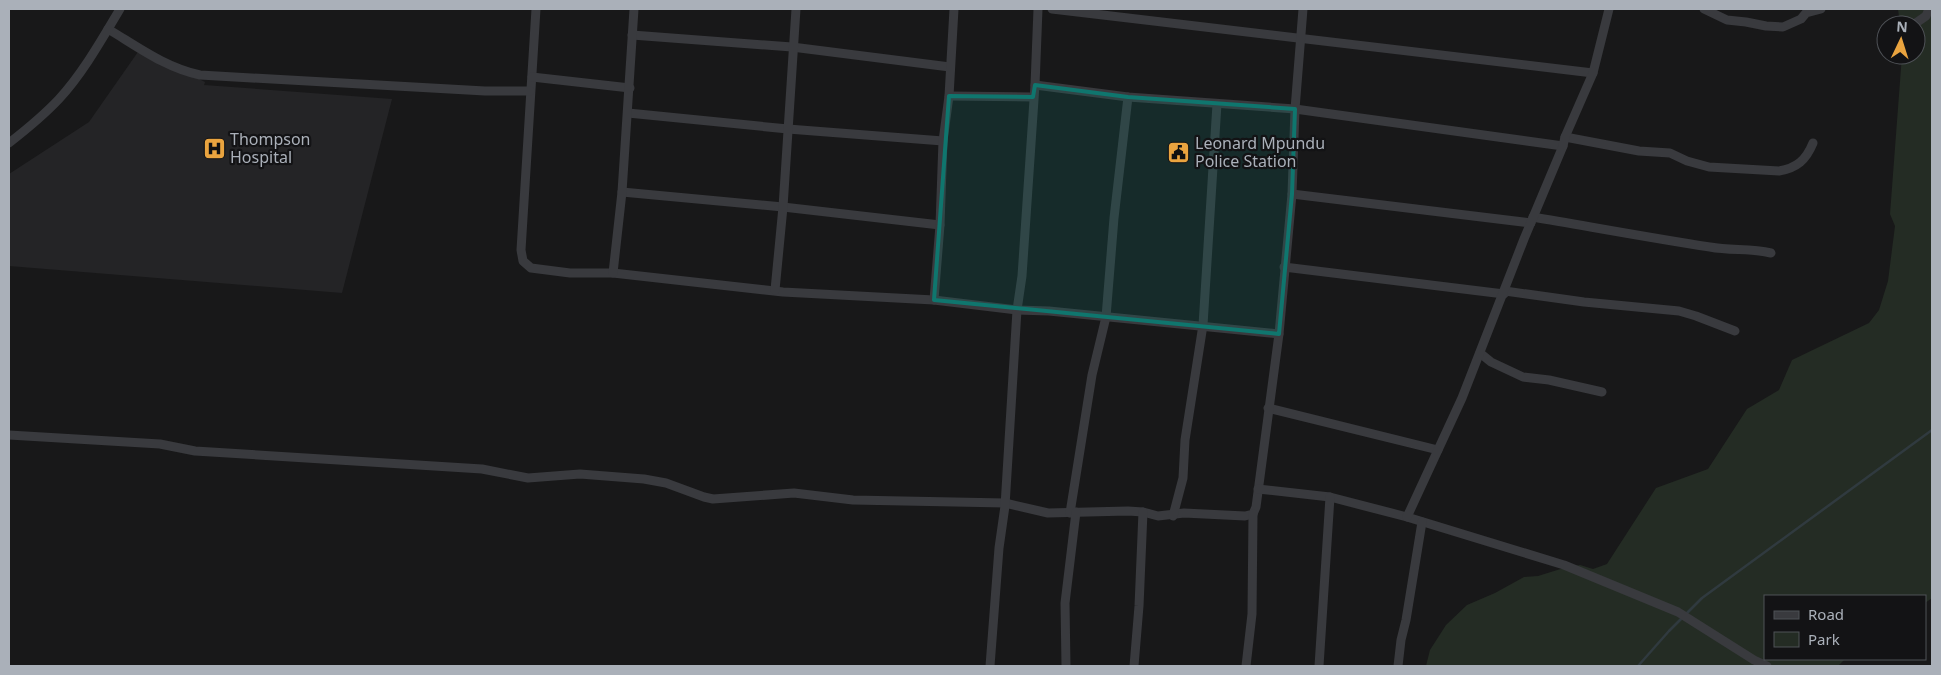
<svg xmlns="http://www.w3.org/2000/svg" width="1941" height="675" font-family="'Noto Sans',sans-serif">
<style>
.built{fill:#242426}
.green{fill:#242c24}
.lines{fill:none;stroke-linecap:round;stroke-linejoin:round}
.stream{stroke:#303a3f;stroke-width:2.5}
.street{stroke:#393a3e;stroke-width:9}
.marked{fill:#0f766e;fill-opacity:0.2;stroke:#0f766e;stroke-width:4;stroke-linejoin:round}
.labels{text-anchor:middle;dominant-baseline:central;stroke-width:4.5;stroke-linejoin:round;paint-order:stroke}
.poi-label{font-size:16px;fill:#aab0b9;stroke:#131315;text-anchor:start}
</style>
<rect width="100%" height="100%" fill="#181819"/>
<path class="built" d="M140 49 205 82 204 85 392 99 342 293 9 266V174L89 122Z"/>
<path class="green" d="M1898 9H1932V598L1925 603V596H1765V659H1845L1838 666H1426L1430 650 1446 625 1467 605 1495 593 1524 577 1538 576 1567 567 1580 565 1593 569 1607 564 1656 488 1708 469 1747 409 1779 390 1792 360 1869 323 1879 310 1888 281 1895 226 1890 214 1902 55H1916V25H1900Z"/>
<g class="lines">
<path class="stream" d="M1638 666 1669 631 1702 598 1932 430"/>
<g class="street">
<path d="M536 9 521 250 523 261 531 268 570 273H613L783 292 934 300 1017 310 1049 311 1279 334"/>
<path d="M1052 9 1593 73"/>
<path d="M1704 9 1727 20 1746 22 1766 26 1783 27 1801 19 1806 13 1821 9"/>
<path d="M1913 25 1926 16 1929 9"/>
<path d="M108 29C138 47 166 68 200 75L485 91H530"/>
<path d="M632 35 792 47 950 67"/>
<path d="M532 77 630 88"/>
<path d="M1035 85 1128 97 1295 109 1563 146"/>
<path d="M949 96 1033 97"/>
<path d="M628 113 788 129 943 141"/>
<path d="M1565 137 1639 151 1670 153 1687 161 1709 167 1779 171C1797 168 1806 160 1813 143"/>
<path d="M9 143C27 129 43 116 59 99 83 73 102 39 120 9"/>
<path d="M622 192 783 207 940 225"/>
<path d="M1292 194 1531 223"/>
<path d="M1533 217C1592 227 1651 238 1710 247 1731 251 1750 248 1771 253"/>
<path d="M1284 267 1504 294"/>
<path d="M613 273 622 192 634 9"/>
<path d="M775 290 783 207 796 9"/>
<path d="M1505 291 1584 302 1679 311 1696 316 1735 331"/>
<path d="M934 300 940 225 943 141 949 96 954 9"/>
<path d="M1480 353 1491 362 1523 377 1549 380 1602 392"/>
<path d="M1268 408 1438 450"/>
<path d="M9 435 160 444 195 451 482 469 528 478 580 474 644 479 666 483 704 497 713 499 794 493 853 500 1005 503 1048 513 1128 511 1143 512 1158 516 1184 513 1245 516 1253 514 1256 507 1279 334 1292 194 1295 109 1303 9"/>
<path d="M1258 489 1330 497 1407 517 1564 565 1678 612 1754 660 1767 666"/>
<path d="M1070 513 1092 375 1106 317 1114 218 1128 97"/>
<path d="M1173 516 1183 478 1185 440 1203 325 1217 104"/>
<path d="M1407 517 1462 398 1524 239 1563 146 1565 137 1593 73 1609 9"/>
<path d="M990 666 999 548 1005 506 1017 310 1022 276 1035 85 1038 9"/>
<path d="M1066 666 1065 603 1076 512"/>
<path d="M1134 666 1139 606 1143 512"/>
<path d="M1246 666 1252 614 1253 514"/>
<path d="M1319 666 1330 497"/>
<path d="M1398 666 1401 640 1406 620 1422 522"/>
</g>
</g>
<path class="marked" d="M1035 85 1128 97 1295 109 1292 194 1279 334 934 300 949 96 1033 97Z"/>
<defs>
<symbol id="hospital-square" viewBox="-11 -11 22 22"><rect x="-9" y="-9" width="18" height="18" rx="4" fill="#eaa43f" stroke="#131315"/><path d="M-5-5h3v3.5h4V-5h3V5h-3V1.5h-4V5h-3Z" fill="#111"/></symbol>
<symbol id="civic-square" viewBox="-11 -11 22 22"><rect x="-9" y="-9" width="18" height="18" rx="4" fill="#eaa43f" stroke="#131315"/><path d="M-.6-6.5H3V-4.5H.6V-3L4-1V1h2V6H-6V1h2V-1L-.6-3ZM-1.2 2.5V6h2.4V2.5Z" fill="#111"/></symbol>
</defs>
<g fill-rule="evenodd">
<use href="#hospital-square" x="202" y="136" width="25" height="25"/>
<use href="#civic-square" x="1166" y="140" width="25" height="25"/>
</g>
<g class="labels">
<g class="poi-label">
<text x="230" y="139">Thompson<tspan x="230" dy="18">Hospital</tspan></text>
<text x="1195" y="143">Leonard Mpundu<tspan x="1195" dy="18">Police Station</tspan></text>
</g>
</g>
<rect width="1941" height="675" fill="none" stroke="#aab0b9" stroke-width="20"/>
<rect x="1764" y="595" width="162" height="65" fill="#131315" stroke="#4f5257"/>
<rect x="1774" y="611" width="25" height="8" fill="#393a3e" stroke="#4f5257"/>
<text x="1808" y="620" font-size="15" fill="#aab0b9">Road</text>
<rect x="1774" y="632" width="25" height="15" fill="#242c24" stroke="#4f5257"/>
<text x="1808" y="645" font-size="15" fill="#aab0b9">Park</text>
<g transform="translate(1901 40) rotate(4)"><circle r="24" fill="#131315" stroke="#4f5257"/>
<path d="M0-4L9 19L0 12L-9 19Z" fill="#eaa43f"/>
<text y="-8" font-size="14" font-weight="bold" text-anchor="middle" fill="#aab0b9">N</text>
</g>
</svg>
